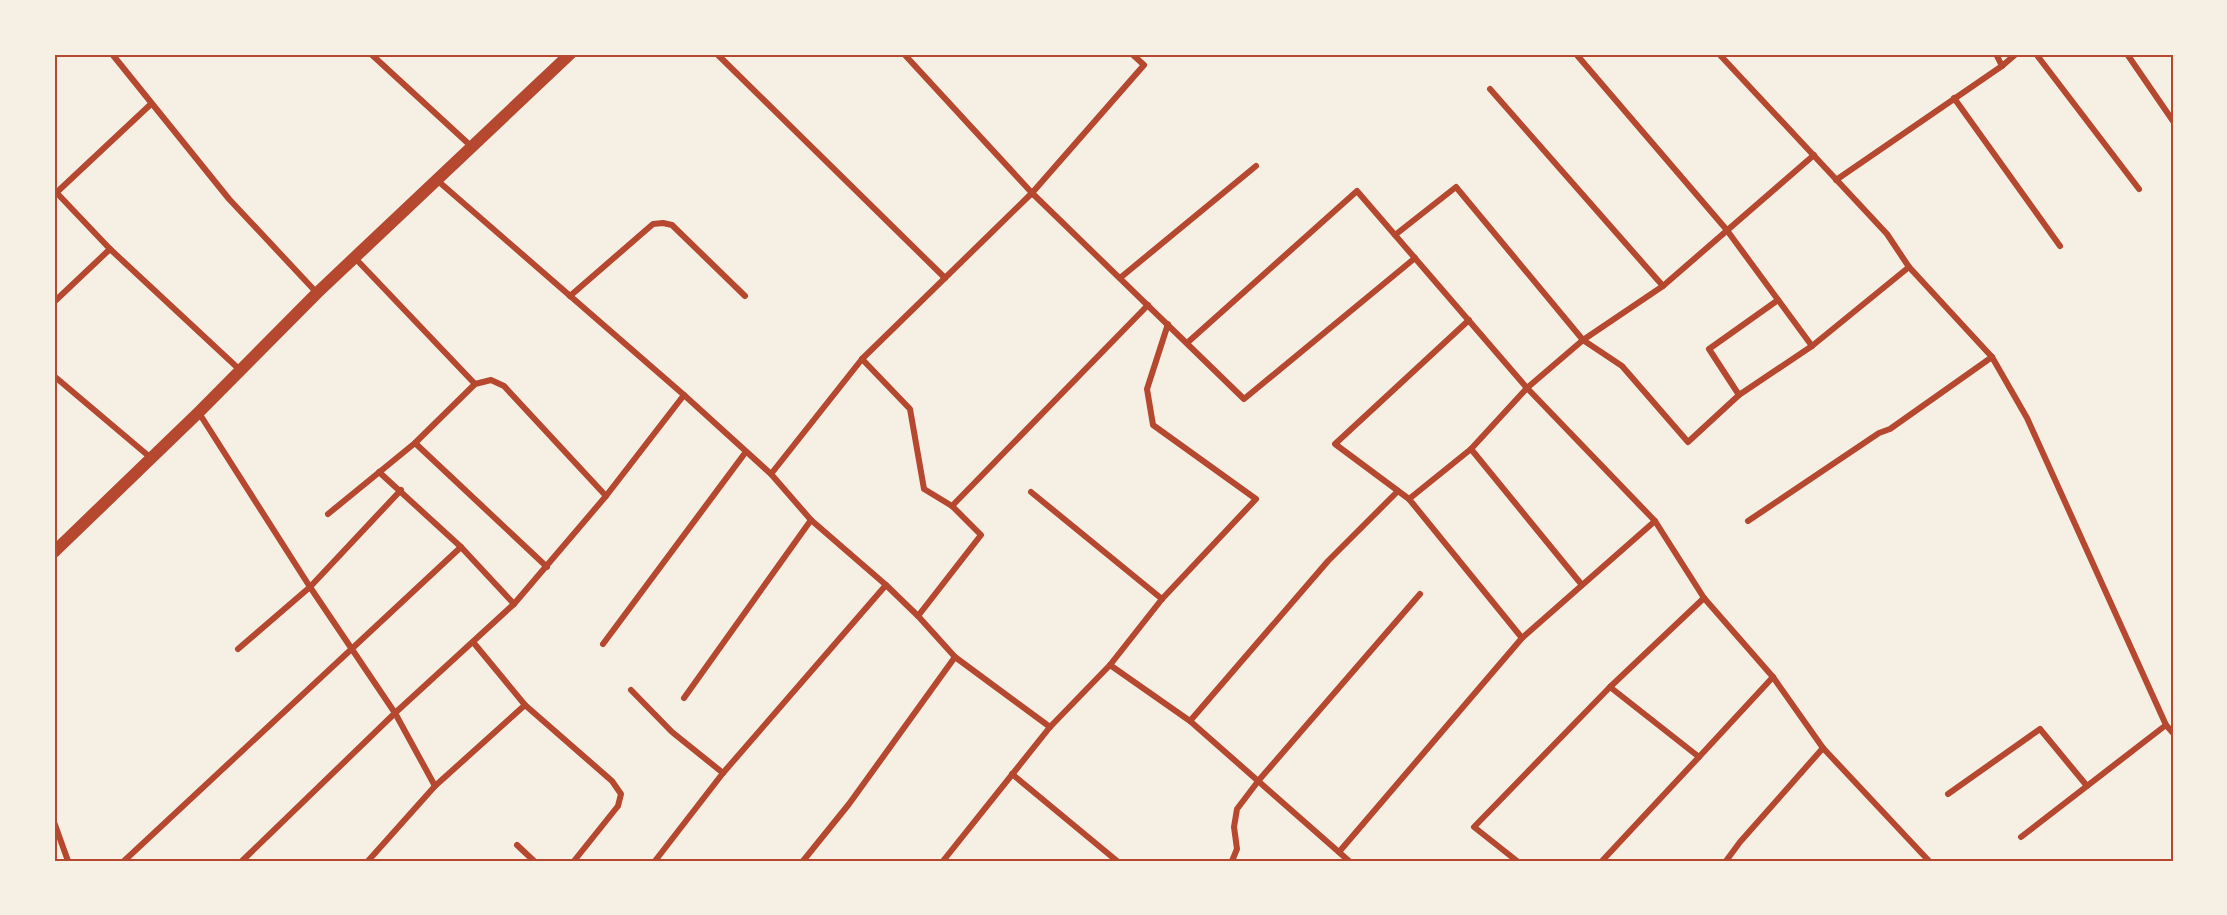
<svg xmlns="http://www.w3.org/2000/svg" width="2227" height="915" font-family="'Asap Condensed',sans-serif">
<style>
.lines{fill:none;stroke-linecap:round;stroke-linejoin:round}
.minor{stroke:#b5482f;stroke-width:6}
.secondary{stroke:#b5482f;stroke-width:12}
.neatline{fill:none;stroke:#b5482f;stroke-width:2}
</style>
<rect width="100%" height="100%" fill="#f6efe4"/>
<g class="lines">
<g class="minor">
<path d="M112 54 229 199 317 293"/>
<path d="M371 54 472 147"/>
<path d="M717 54 945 278"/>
<path d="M904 54 1032 193 1244 399 1415 258"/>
<path d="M1576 54 1726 229 1812 346"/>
<path d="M1719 54 1887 234 1909 267 1992 357 2027 418 2166 725 2173 733"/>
<path d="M1996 54 2002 66"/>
<path d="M2036 54 2139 189"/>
<path d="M2127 54 2173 121"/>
<path d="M1490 89 1663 286"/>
<path d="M1954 98 2060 246"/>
<path d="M1836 180 2002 66 2016 54"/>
<path d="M438 181 684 395 771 474 811 520 886 585 918 616 955 657 1050 727 1110 665 1162 599 1256 499 1153 425 1147 389 1168 324"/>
<path d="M54 190 110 249 240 370"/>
<path d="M56 193 151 104"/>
<path d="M1395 235 1456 187 1583 340 1663 286 1814 155"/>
<path d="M355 258 475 384"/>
<path d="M1120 278 1256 166"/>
<path d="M570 296 653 224 663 223 672 225 745 296"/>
<path d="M54 302 110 249"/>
<path d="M1469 320 1335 444 1409 499 1522 638"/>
<path d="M1187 343 1357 191 1527 388 1655 521 1522 638 1339 852"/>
<path d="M862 359 910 409 924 489 952 506 981 535 918 616"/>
<path d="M54 376 151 458"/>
<path d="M1739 395 1709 349 1778 300"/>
<path d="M199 413 310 587 395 713 435 786"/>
<path d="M415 443 547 567"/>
<path d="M1471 449 1582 585"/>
<path d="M379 472 461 547 514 604"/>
<path d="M771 474 862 359 1032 193 1144 65 1132 54"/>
<path d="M1031 492 1162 599"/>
<path d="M1409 499 1471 449 1527 388 1583 340 1622 366 1688 442 1739 395 1812 346 1909 267"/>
<path d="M952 506 1148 305"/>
<path d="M328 514 415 443 475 384 491 380 504 386 606 496"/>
<path d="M1655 521 1704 598 1773 677 1823 748 1929 861"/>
<path d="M1748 521 1879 433 1890 429 1992 357"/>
<path d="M473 642 525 705 612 781 621 794 618 806 574 861"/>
<path d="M603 644 745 453"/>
<path d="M238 649 310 587 401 490"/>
<path d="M1110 665 1190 721 1349 861"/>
<path d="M631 690 672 732 723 773"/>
<path d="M684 698 811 520"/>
<path d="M1190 721 1328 561 1398 491"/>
<path d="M1699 757 1773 677"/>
<path d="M1012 774 1117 861"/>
<path d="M1948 794 2040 729 2087 786"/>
<path d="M54 822 68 861"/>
<path d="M2021 837 2166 725"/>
<path d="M517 845 534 861"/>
<path d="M124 861 461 547"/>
<path d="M242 861 395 713 514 604 606 496 684 395"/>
<path d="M368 861 435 786 525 705"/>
<path d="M655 861 723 773 886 585"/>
<path d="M803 861 849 804 955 657"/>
<path d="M943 861 1050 727"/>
<path d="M1232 861 1237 849 1234 827 1237 809 1259 780 1420 594"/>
<path d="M1517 861 1474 827 1610 687 1704 598"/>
<path d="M1602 861 1699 757 1610 687"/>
<path d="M1726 861 1740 842 1823 748"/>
</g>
<path class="secondary" d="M54 552 199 412 317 293 570 54"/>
</g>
<rect width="2227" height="915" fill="none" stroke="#f6efe4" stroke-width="111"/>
<rect x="56" y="56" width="2116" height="804" class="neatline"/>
</svg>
